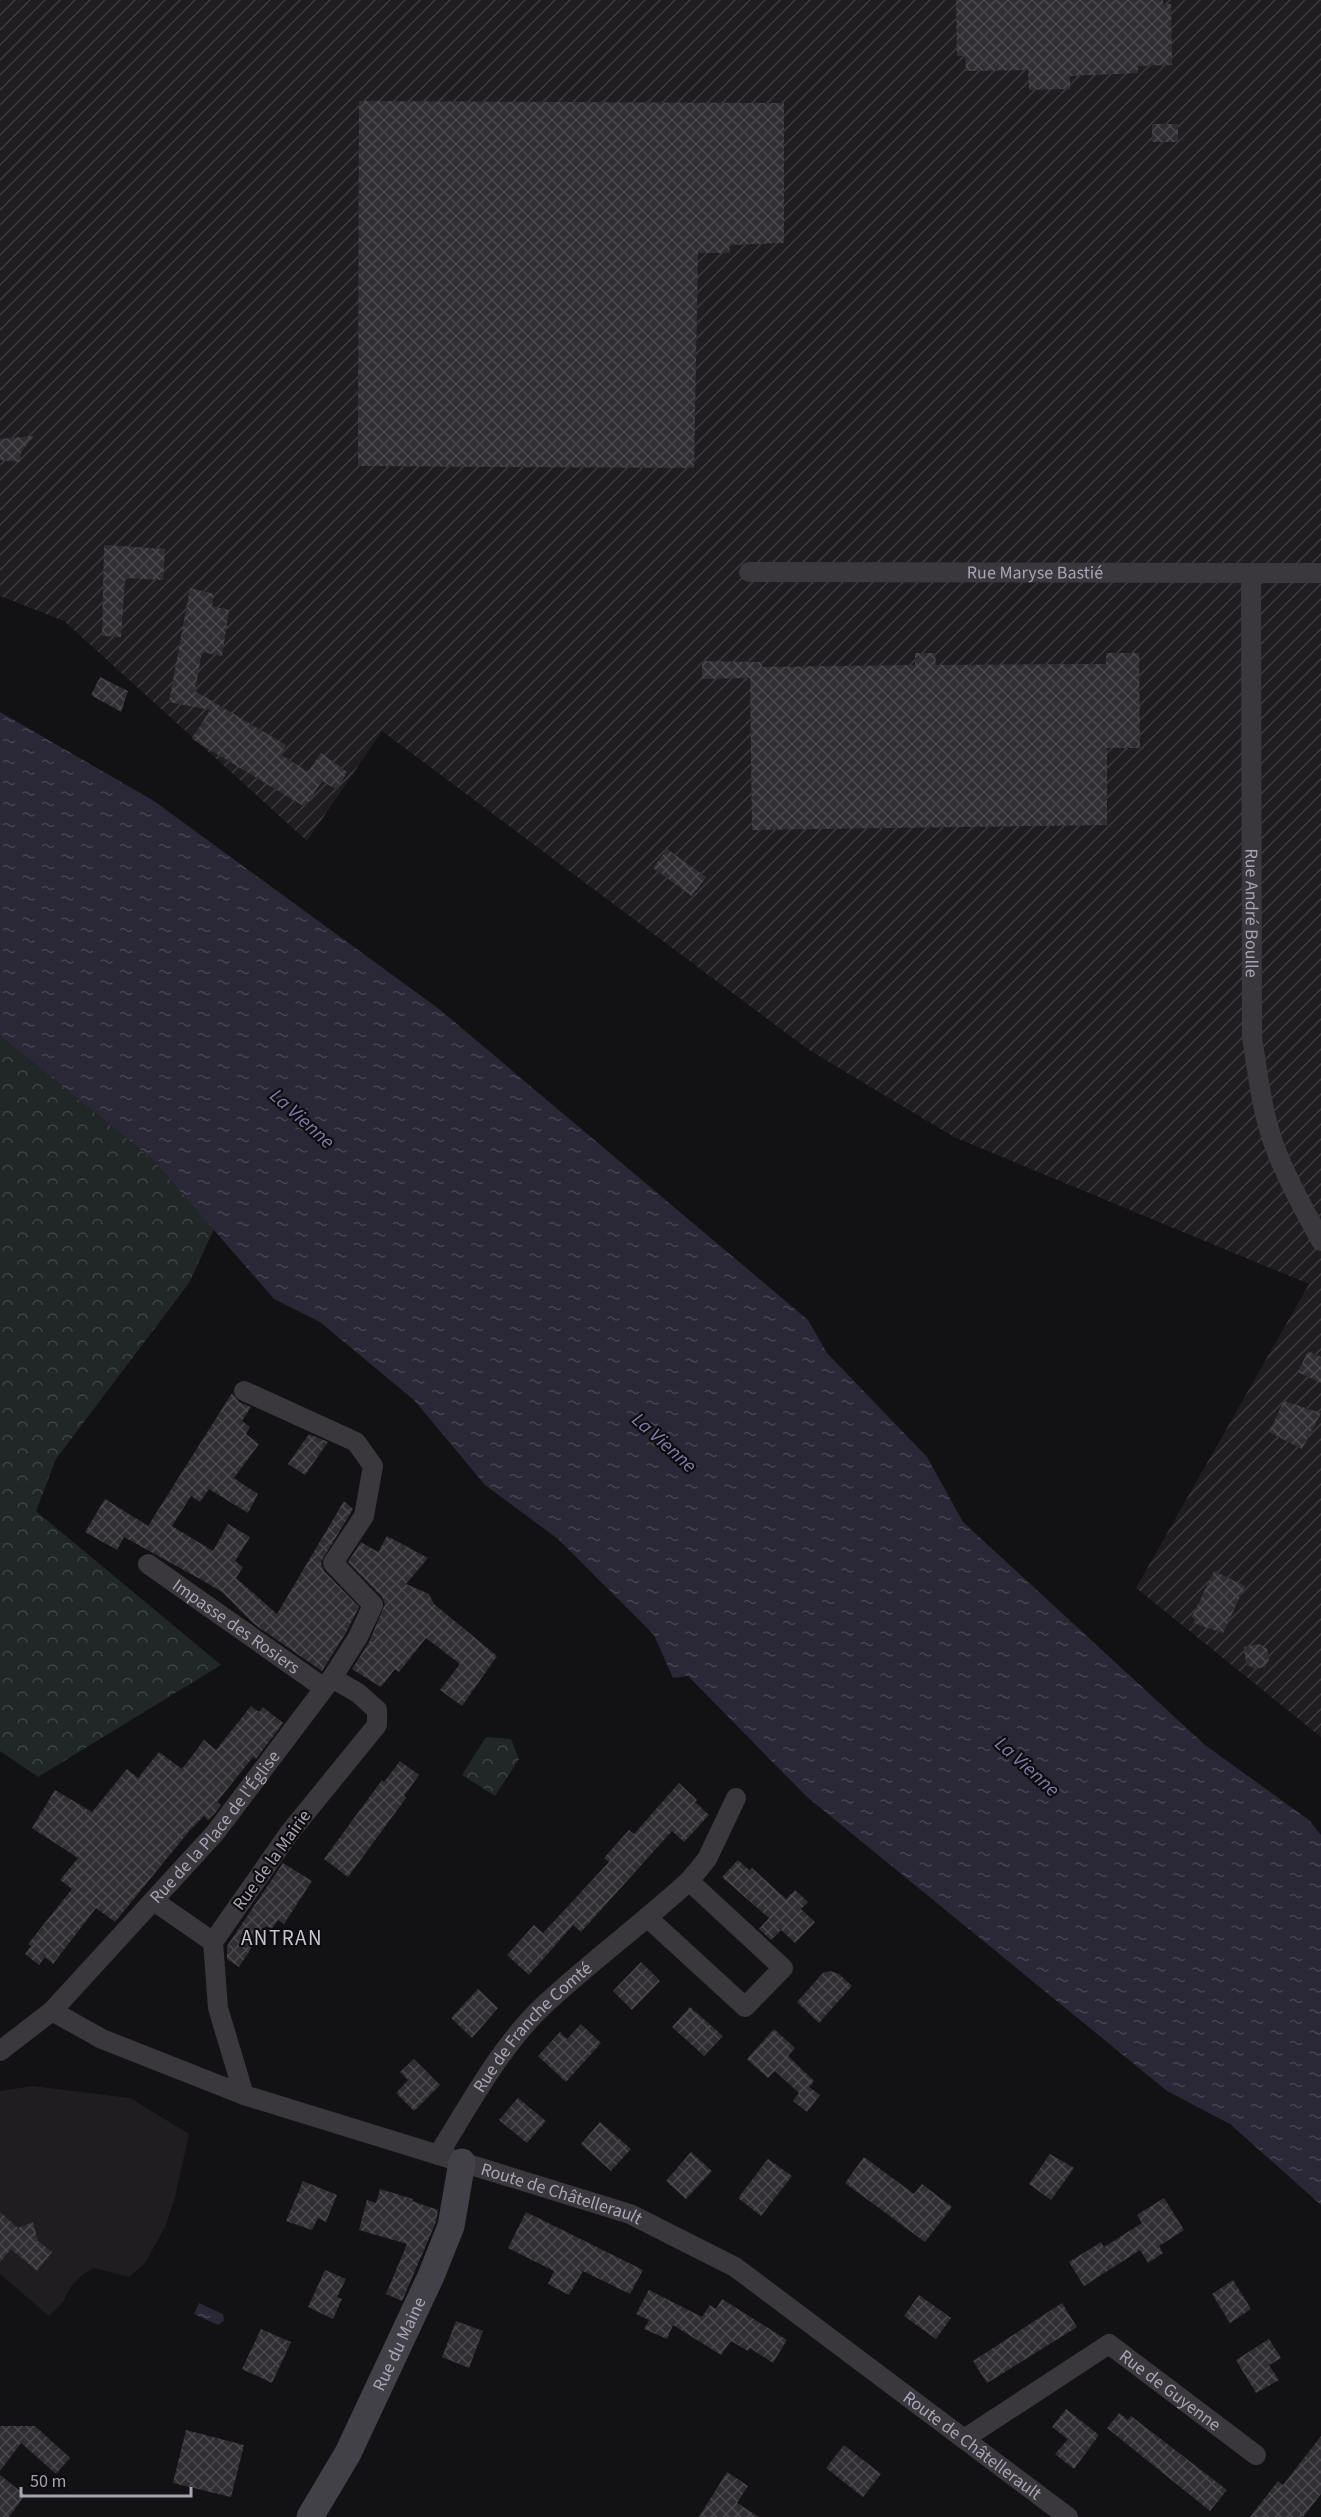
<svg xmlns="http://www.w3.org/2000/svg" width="1321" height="2517" font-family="'Source Sans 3',sans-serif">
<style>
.built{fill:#1f1d20}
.industrial{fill:url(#industrial-furrows)}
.park{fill:url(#park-crowns)}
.water{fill:url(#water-ripples)}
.building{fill:url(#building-cross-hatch)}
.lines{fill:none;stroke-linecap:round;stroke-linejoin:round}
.street{stroke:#3a373d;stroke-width:20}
.secondary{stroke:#434148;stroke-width:27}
.labels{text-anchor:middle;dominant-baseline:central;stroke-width:4.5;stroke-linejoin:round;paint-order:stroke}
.street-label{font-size:18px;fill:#a9a3b3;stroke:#0d0c0e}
.water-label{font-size:20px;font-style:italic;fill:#817bad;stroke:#0d0c0e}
.quarter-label{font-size:21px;letter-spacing:1.5px;fill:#c8c4cf;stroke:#0d0c0e}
</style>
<defs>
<pattern id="industrial-furrows" width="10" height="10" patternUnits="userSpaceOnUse" patternTransform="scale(1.5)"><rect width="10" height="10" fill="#1f1d20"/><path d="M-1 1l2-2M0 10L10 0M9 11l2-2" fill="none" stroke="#3d3b3e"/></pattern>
<pattern id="park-crowns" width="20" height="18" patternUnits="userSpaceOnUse" patternTransform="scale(1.5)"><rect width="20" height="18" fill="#202726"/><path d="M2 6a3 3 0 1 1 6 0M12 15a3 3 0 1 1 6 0" fill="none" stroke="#3e4343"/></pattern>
<pattern id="water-ripples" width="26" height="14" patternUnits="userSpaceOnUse" patternTransform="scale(1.5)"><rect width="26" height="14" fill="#2a2836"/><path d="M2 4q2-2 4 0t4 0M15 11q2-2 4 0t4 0" fill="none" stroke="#464451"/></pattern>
<pattern id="building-cross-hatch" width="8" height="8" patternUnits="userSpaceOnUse" patternTransform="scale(1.5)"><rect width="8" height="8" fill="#302e32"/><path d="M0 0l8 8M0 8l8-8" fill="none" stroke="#4b494d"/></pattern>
</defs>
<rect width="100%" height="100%" fill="#121113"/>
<path class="built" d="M33 2086 130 2098 189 2134 175 2197 165 2227 145 2263 129 2277 94 2268 82 2275 71 2286 63 2302 49 2316 0 2274V2091Z"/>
<path class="industrial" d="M0 0H1321V1737L1136 1588 1309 1284 954 1137 809 1050 382 731 307 841 64 621 0 596Z"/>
<g class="park">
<path d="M0 1036 153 1160 214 1229 189 1283 56 1459 36 1511 221 1665 38 1777 0 1751Z"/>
<path d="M486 1737 511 1739 519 1759 495 1796 462 1775Z"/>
</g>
<g class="water">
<path d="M0 712 154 801 439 1009 808 1320 827 1353 927 1457 963 1522 1205 1745 1309 1820 1321 1835V2205L1230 2124 1167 2091 807 1797 688 1676 673 1678 654 1635 558 1539 485 1485 414 1400 320 1322 274 1299 153 1160 0 1036Z"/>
<path d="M199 2303 223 2314 224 2321 218 2325 194 2314Z"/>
</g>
<g class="building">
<path d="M956 0H1163V4H1171L1172 65 1138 66V73L1070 76V89L1029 90 1028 70 966 71 965 56H957Z"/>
<path d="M359 101 784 103V243L729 245 730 253H698L694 468 358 466Z"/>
<rect x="1152" y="124" width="26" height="18"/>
<path d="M34 436 21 452 20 462 0 460V439Z"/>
<path d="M104 545 165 549 163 580 125 578 121 637 102 636Z"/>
<path d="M190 588 214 594 212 606 229 610 222 656 202 652 195 691 286 745 280 754 308 772 321 753 347 772 337 790 319 779 322 781 305 807 192 739 210 710 169 702Z"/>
<path d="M915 653H935L936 665 1106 664V653H1139L1140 748H1107V825L752 830 750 678 702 679V661L762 662V667L915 665Z"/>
<path d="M100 677 128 691 121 712 91 695Z"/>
<path d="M667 849 706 877 692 896 653 868Z"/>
<path d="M1308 1351 1321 1357V1383L1298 1372Z"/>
<path d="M232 1393 239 1402 251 1407 242 1421 250 1427 246 1434 259 1444 234 1478 258 1494 248 1513 209 1489 200 1502 191 1496 172 1526 213 1551 228 1524 250 1537 235 1561 243 1567 236 1578 277 1614 344 1501 353 1509 321 1562 324 1571 359 1607 347 1631 322 1671 254 1624 222 1592 200 1579 124 1537 117 1550 85 1532 105 1499 148 1526Z"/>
<path d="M1284 1401 1321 1413 1302 1449 1269 1432Z"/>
<path d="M309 1434 328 1442 305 1475 288 1464Z"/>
<path d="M387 1536 428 1558 406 1584 429 1594 434 1604 497 1656 462 1706 440 1690 460 1664 426 1638 399 1672 395 1669 381 1687 352 1669 369 1642 385 1604 382 1597 348 1562 361 1542 378 1552Z"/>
<path d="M1214 1571 1245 1586 1223 1633 1193 1623 1195 1619 1192 1617Z"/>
<path d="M1259 1644 1267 1649 1269 1659 1265 1667 1255 1669 1246 1664 1244 1647Z"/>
<path d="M251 1706 259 1712 263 1707 283 1723 256 1759 253 1757 217 1802 221 1805 215 1813 208 1820 204 1816 190 1830 115 1922 96 1908 53 1964 45 1957 39 1965 25 1954 31 1946 28 1944 72 1889 60 1880 78 1858 32 1828 55 1790 92 1812 127 1769 138 1778 159 1752 182 1769 204 1740 216 1750Z"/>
<path d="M400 1761 419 1775 404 1796 406 1798 348 1877 324 1859 382 1780 384 1782Z"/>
<path d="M679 1783 697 1800 695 1802 709 1815 684 1842 672 1831 581 1932 573 1925 529 1975 507 1955 534 1925 543 1933 609 1862 604 1858 629 1830 634 1834Z"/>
<path d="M738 1860 749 1870 752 1868 786 1899 795 1890 808 1902 801 1909 815 1922 795 1943 781 1930 771 1940 759 1929 769 1918 722 1877Z"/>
<path d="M283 1863 312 1881 284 1924 278 1920 272 1929 266 1926 239 1967 227 1959V1946Z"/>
<path d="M641 1962 660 1981 632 2010 613 1991Z"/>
<path d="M830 1971 839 1974 852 1986 819 2023 797 2002 823 1973Z"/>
<path d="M478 1989 498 2008 472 2038 451 2018Z"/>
<path d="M690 2007 723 2036 704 2056 672 2027Z"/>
<path d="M581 2024 601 2043 566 2082 538 2056 560 2032 567 2039Z"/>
<path d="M774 2029 795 2048 788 2056 814 2081 809 2087 820 2095 807 2112 793 2101 799 2093 775 2071 768 2078 747 2059Z"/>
<path d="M414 2059 440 2085 414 2111 396 2093 408 2080 400 2072Z"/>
<path d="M518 2098 546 2121 527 2143 499 2120Z"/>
<path d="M600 2122 631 2149 611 2171 581 2144Z"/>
<path d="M691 2152 712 2171 686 2199 666 2181Z"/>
<path d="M1050 2154 1074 2168 1051 2200 1029 2184Z"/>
<path d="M864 2157 914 2194 922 2184 952 2207 925 2242 845 2183Z"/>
<path d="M768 2159 792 2176 761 2216 738 2198Z"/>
<path d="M303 2181 337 2195 326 2222 318 2218 312 2230 286 2221Z"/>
<path d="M380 2189 413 2199 412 2201 438 2210 436 2222 402 2301 386 2294 407 2244 359 2230 367 2200 376 2203Z"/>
<path d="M1164 2198 1184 2230 1159 2246 1163 2253 1148 2263 1140 2250 1084 2286 1069 2262 1101 2242 1104 2247 1142 2223 1137 2215Z"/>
<path d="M0 2212 18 2228 33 2222 38 2241 52 2252 37 2271 11 2249 0 2262Z"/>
<path d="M526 2212 643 2270 630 2294 583 2271 569 2295 548 2284 554 2271 508 2248Z"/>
<path d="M325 2270 346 2279 337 2297 342 2299 333 2319 308 2307Z"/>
<path d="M1233 2280 1251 2309 1230 2323 1212 2294Z"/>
<path d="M649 2290 702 2317 710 2305 716 2309 722 2299 787 2340 773 2363 750 2348 748 2351 731 2341 721 2355 673 2325 667 2339 644 2329 649 2320 636 2314Z"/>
<path d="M919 2295 951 2318 936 2339 904 2316Z"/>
<path d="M1062 2303 1077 2327 987 2383 973 2361Z"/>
<path d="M456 2321 483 2331 469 2368 442 2357Z"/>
<path d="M261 2329 291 2342 272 2383 242 2369Z"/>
<path d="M1269 2339 1281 2358 1269 2365 1279 2380 1256 2393 1236 2360Z"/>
<path d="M1066 2409 1099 2435 1074 2469 1055 2454 1068 2439 1052 2427Z"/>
<path d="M1119 2413 1128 2420 1131 2416 1227 2490 1210 2511 1107 2428Z"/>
<path d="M0 2426H35L70 2458 56 2474 21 2443 0 2471Z"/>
<path d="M186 2430 244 2445 231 2497 173 2483Z"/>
<path d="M1321 2436V2494L1303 2517H1250L1278 2481 1283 2485Z"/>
<path d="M844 2445 881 2474 863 2497 826 2468Z"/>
<path d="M727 2472 748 2486 737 2503 759 2517H699Z"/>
<path d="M0 2475 25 2495 9 2517H0Z"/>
</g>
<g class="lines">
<g class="street">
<path id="s1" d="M749 572 1321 573"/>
<path id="s2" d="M1251 573 1252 1037C1258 1075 1262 1114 1276 1150 1288 1182 1305 1211 1321 1241"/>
<path d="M244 1391 356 1442 373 1466 364 1516 333 1563 373 1605 358 1637 332 1678"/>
<path id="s3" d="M148 1564 324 1688"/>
<path d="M689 1881 707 1859 736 1798"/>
<path d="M154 1901 213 1942"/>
<path id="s4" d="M52 2011 215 1833 332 1678 358 1693 377 1710V1725L290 1832 213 1942 218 2008 244 2095"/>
<path id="s5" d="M0 2051 52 2011 102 2039 244 2095 630 2214 735 2267 1068 2517"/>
<path id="s6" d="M438 2155C470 2104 500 2047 543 2006 590 1962 642 1924 689 1881L783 1968 745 2007 648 1918"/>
<path id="s7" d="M964 2439 1109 2344 1256 2455"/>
</g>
<path class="secondary" id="s8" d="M310 2517 348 2453 431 2276 451 2226 462 2162"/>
</g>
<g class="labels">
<g class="street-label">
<text stroke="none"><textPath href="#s1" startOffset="286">Rue Maryse Bastié</textPath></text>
<text stroke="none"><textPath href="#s2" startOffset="340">Rue André Boulle</textPath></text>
<text stroke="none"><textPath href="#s3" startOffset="108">Impasse des Rosiers</textPath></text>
<text stroke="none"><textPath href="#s4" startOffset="246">Rue de la Place de l'Église</textPath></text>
<text transform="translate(272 1860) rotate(-54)">Rue de la Mairie</text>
<text stroke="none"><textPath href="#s6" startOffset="160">Rue de Franche Comté</textPath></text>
<text stroke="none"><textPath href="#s5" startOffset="608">Route de Châtellerault</textPath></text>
<text stroke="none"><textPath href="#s8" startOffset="195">Rue du Maine</textPath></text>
<text stroke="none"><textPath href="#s7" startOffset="250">Rue de Guyenne</textPath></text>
<text stroke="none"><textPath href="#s5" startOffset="1094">Route de Châtellerault</textPath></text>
</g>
<g class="water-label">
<text transform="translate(302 1119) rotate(42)">La Vienne</text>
<text transform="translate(664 1443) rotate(42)">La Vienne</text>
<text transform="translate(1027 1767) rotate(42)">La Vienne</text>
</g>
<g class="quarter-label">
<text x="282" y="1938">ANTRAN</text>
</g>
</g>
<path d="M21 2487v9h170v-9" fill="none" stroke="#a9a3b3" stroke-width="3"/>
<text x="30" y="2487" font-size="18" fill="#a9a3b3" stroke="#0d0c0e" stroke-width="4.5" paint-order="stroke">50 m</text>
</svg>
